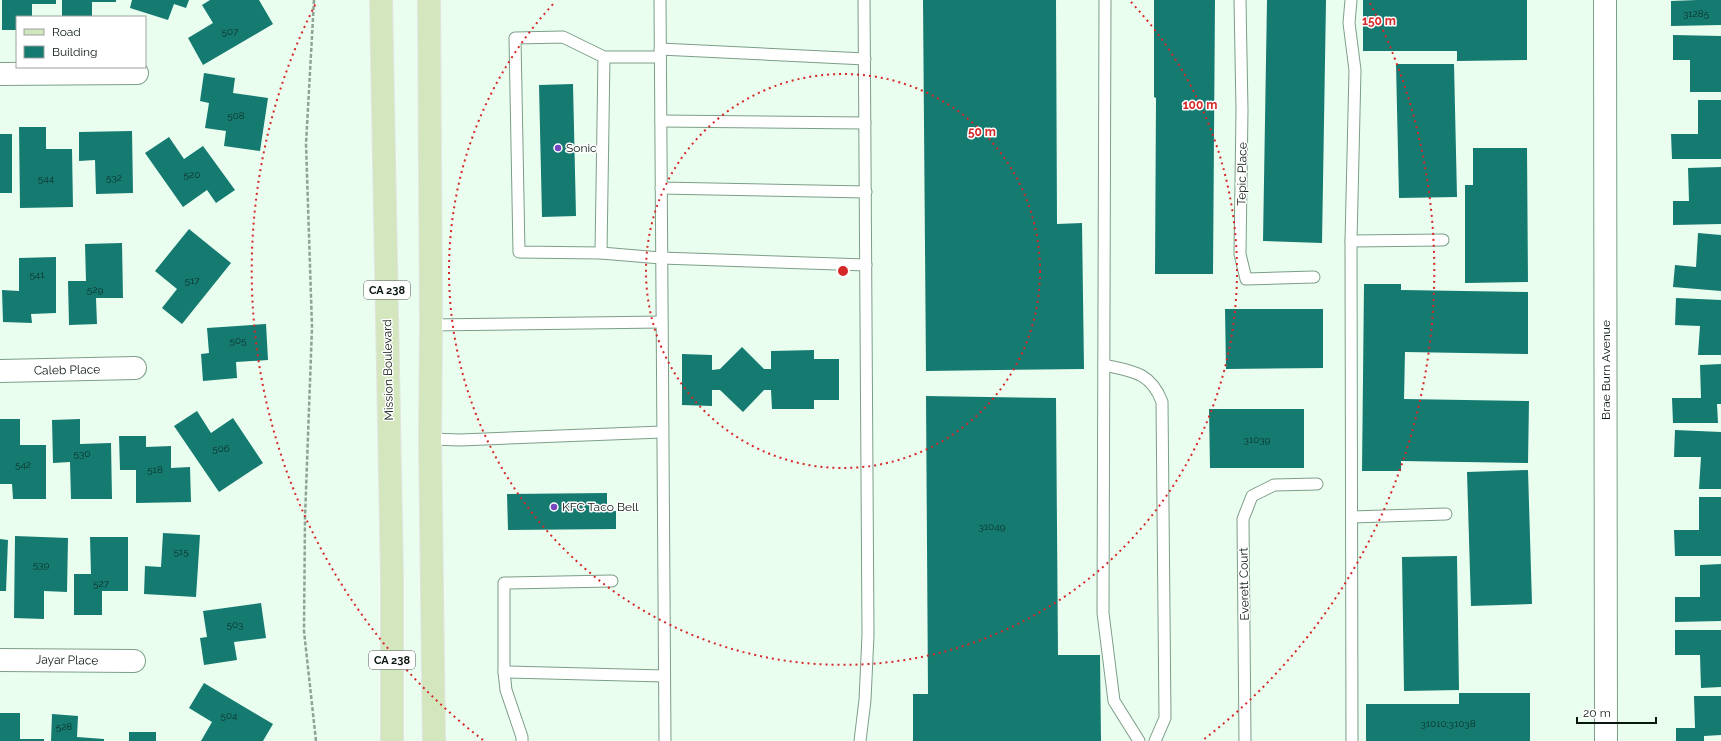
<svg xmlns="http://www.w3.org/2000/svg" width="1721" height="741" font-family="Raleway,sans-serif">
<style>
.building{fill:#157b71}
.lines{fill:none;stroke-linecap:round;stroke-linejoin:round}
.service-casing{stroke:#7c9e88;stroke-width:13}
.minor-casing{stroke:#7c9e88;stroke-width:24}
.tertiary-casing{stroke:#7c9e88;stroke-width:24}
.primary-casing{stroke:#e2e3e2;stroke-width:24}
.path{stroke:#90a296;stroke-width:2.5;stroke-dasharray:4 2;stroke-linecap:butt}
.service{stroke:#fff;stroke-width:11}
.minor{stroke:#fff;stroke-width:22}
.tertiary{stroke:#fff;stroke-width:22}
.primary{stroke:#d4e6bd;stroke-width:22}
.ring{fill:none;stroke:#d62828;stroke-width:2;stroke-dasharray:2 4}
.poi-dot{fill:#7546be;stroke:#fff;stroke-width:1.5}
.labels{text-anchor:middle;dominant-baseline:central;stroke-width:3;stroke-linejoin:round;paint-order:stroke}
.number-label{font-size:10px;fill:#0d3028}
.shield{fill:#fff;stroke:#545d57;stroke-width:1}
.shield-label{font-size:11px;font-weight:bold;fill:#0a170f}
.poi-label{font-size:12px;fill:#0a170f;stroke:#fff;text-anchor:start}
.street-label{font-size:12px;fill:#0a170f;stroke:#fff}
.centre{fill:#d62828;stroke:#fff;stroke-width:2}
.ring-label{font-size:12px;text-anchor:middle;font-weight:bold;fill:#d62828;stroke:#fff;stroke-width:3;stroke-linejoin:round;paint-order:stroke}
</style>
<rect width="100%" height="100%" fill="#e9feef"/>
<g class="building">
<path d="M2 0H56V4H32V17H17V30H2Z"/>
<path d="M62 0H116V2H92V17H62Z"/>
<path d="M132 0H189L186 8 174 4 168 20 130 8Z"/>
<path d="M210 0H259L273 24 203 65 188 38 213 23 202 5Z"/>
<path d="M923 0H1056L1057 224 1082 223 1084 369 926 371Z"/>
<path d="M1154 0H1215L1213 274H1155L1156 98 1154 97Z"/>
<path d="M1267 0H1326L1322 243 1263 241Z"/>
<path d="M1363 0H1527V60L1457 61V51H1363Z"/>
<path d="M1697 0H1721V25L1671 26V1Z"/>
<path d="M1673 35 1721 36V92H1690V60H1673Z"/>
<path d="M1396 64H1454L1457 197 1399 198Z"/>
<path d="M204 73 235 78 233 93 268 98 260 151 224 146 226 131 205 128 209 103 200 101Z"/>
<path d="M573 84 576 216 542 217 539 85Z"/>
<path d="M1698 100H1721V159H1672L1671 134H1698Z"/>
<path d="M19 127H46V149H72L73 207 20 208Z"/>
<path d="M132 131 133 193 96 194 95 160 79 161V132Z"/>
<rect x="0" y="134" width="12" height="59"/>
<path d="M169 137 184 159 203 146 235 190 216 203 207 190 183 207 145 153Z"/>
<path d="M1473 148H1527L1528 282 1465 283V185H1473Z"/>
<path d="M1721 167V224L1673 225V201H1689L1688 168Z"/>
<path d="M189 229 231 263 182 324 162 308 177 289 155 271Z"/>
<path d="M1698 233 1721 235V291L1673 287 1675 265 1696 267Z"/>
<path d="M122 243 123 298H96L97 324 69 325 68 281H86L85 244Z"/>
<path d="M56 257V313L31 314 32 323 3 322 2 290 19 291V258Z"/>
<path d="M1364 284H1401V290L1528 292V354L1405 352 1404 399 1529 401 1528 463 1401 461V471H1362Z"/>
<path d="M1676 298 1721 300V355H1698L1700 326 1675 325Z"/>
<path d="M1225 309H1323V368L1226 369Z"/>
<path d="M266 324 268 360 236 362 237 378 203 381 201 354 209 353 207 328Z"/>
<path d="M742 347 764 369H771V351L814 350V359H839V400H814V409H772L771 390H764L743 412 720 390H712V406L682 405V354L712 355V370L720 369Z"/>
<path d="M1721 364V404H1717L1718 423H1673L1672 398H1701L1700 365Z"/>
<path d="M926 396 1056 398 1058 655H1100L1101 741H913V694H928Z"/>
<path d="M1209 409H1304V468H1210Z"/>
<path d="M197 411 211 433 233 418 263 463 219 492 174 426Z"/>
<path d="M0 419H20V445H46V499H13L12 484H0Z"/>
<path d="M80 419V444L111 443 112 499H71L70 462 53 463 52 420Z"/>
<path d="M1675 430 1721 432V489H1699L1701 457H1674Z"/>
<path d="M119 436H146V447L171 446V468L190 467 191 502 136 503V470H120Z"/>
<path d="M1528 470 1532 604 1471 606 1467 472Z"/>
<path d="M607 493V511H616V529L508 530 507 494Z"/>
<path d="M1699 497H1721V556H1675L1674 530H1699Z"/>
<path d="M163 533 200 535 196 597 144 594 145 566 161 567Z"/>
<path d="M15 536 68 538 67 592 44 591V619L14 618Z"/>
<path d="M90 537H128V591H102V615H74V574H91Z"/>
<path d="M0 539 8 540 6 591H0Z"/>
<path d="M1457 556 1459 690 1404 691 1402 557Z"/>
<path d="M1721 564V621L1675 622V597H1700V565Z"/>
<path d="M261 603 266 638 234 642 237 660 204 665 200 638 207 637 203 611Z"/>
<path d="M1675 630H1721V687L1701 688 1700 655H1675Z"/>
<path d="M204 683 273 724 263 741H201L212 722 189 708Z"/>
<path d="M1459 693H1530V741H1366V704H1459Z"/>
<path d="M1694 696H1721V735L1704 736V741H1676V728H1695Z"/>
<path d="M0 713H20V739H44V741H0Z"/>
<path d="M52 714 78 716 77 737 104 739V741H51Z"/>
<rect x="129" y="732" width="27" height="9"/>
</g>
<g class="lines">
<defs>
<g id="service">
<path d="M660 0 665 741"/>
<path d="M1105 0 1103 613 1114 701 1139 741"/>
<path d="M1240 0 1242 110 1240 254 1246 279 1314 277"/>
<path d="M1351 0 1349 23 1355 70 1351 241 1352 741"/>
<path d="M660 49 865 59"/>
<path d="M660 57H604L563 37 515 38 519 252 601 253 661 258 866 265"/>
<path d="M661 121 865 123"/>
<path d="M661 188 866 192"/>
<path d="M1351 241 1443 240"/>
<path d="M601 253 604 57"/>
<path d="M431 325 662 322"/>
<path d="M1104 365C1132 371 1151 372 1162 402L1165 718 1155 741"/>
<path d="M430 439 460 440 662 432"/>
<path d="M1352 517 1446 514"/>
<path d="M504 672 664 676"/>
<path d="M522 741V737L506 690 504 672V583L612 581"/>
<path d="M860 741 865 700 868 635 864 0"/>
<path d="M1245 741 1243 519 1252 496 1274 485 1317 484"/>
</g>
<g id="minor">
<path d="M0 74 137 73"/>
<path d="M0 371 135 368"/>
<path d="M0 660 134 661"/>
</g>
<path id="tertiary" d="M1605 0 1606 741"/>
<g id="primary">
<path d="M381 0 392 579V741"/>
<path d="M429 0 431 325 430 439 434 741"/>
</g>
</defs>
<use href="#service" class="service-casing"/>
<use href="#minor" class="minor-casing"/>
<use href="#tertiary" class="tertiary-casing"/>
<use href="#primary" class="primary-casing"/>
<path class="path" d="M314 0 306 144 312 327 305 518 304 631 316 741"/>
<use href="#service" class="service"/>
<use href="#minor" class="minor"/>
<use href="#tertiary" class="tertiary"/>
<use href="#primary" class="primary"/>
</g>
<g class="ring">
<circle cx="843" cy="271" r="197"/>
<path d="M1131 2A394 394 0 1 1 555 2"/>
<path d="M483 740A591 591 0 0 1 316 3M1370 3A591 591 0 0 1 1203 740"/>
</g>
<g class="poi-dot">
<circle cx="558" cy="148" r="4"/>
<circle cx="554" cy="507" r="4"/>
</g>
<g class="labels">
<g class="number-label">
<text x="1696" y="13">31285</text>
<text x="230" y="31">507</text>
<text x="236" y="115">508</text>
<text x="192" y="174">520</text>
<text x="114" y="177">532</text>
<text x="46" y="178">544</text>
<text x="37" y="274">541</text>
<text x="192" y="280">517</text>
<text x="95" y="289">529</text>
<text x="238" y="340">505</text>
<text x="1257" y="439">31039</text>
<text x="221" y="448">506</text>
<text x="82" y="453">530</text>
<text x="23" y="464">542</text>
<text x="155" y="469">518</text>
<text x="992" y="526">31049</text>
<text x="181" y="551">515</text>
<text x="41" y="564">539</text>
<text x="101" y="583">527</text>
<text x="235" y="624">503</text>
<text x="229" y="715">504</text>
<text x="1448" y="723">31010;31038</text>
<text x="64" y="726">528</text>
</g>
<g class="shield">
<rect x="364" y="281" width="46" height="18" rx="3"/>
<rect x="369" y="651" width="46" height="18" rx="3"/>
</g>
<g class="shield-label">
<text x="387" y="290">CA 238</text>
<text x="392" y="660">CA 238</text>
</g>
<g class="poi-label">
<text x="566" y="148">Sonic</text>
<text x="562" y="507">KFC Taco Bell</text>
</g>
<g class="street-label">
<text transform="translate(1242 174) rotate(-89)">Tepic Place</text>
<text transform="translate(67 370) rotate(-1)">Caleb Place</text>
<text transform="translate(388 370) rotate(-91)">Mission Boulevard</text>
<text transform="translate(1606 370) rotate(-90)">Brae Burn Avenue</text>
<text transform="translate(1244 584) rotate(-91)">Everett Court</text>
<text transform="translate(67 660) rotate(1)">Jayar Place</text>
</g>
</g>
<circle cx="843" cy="271" r="6" class="centre"/>
<g class="ring-label">
<text x="1379" y="25">150 m</text>
<text x="1200" y="109">100 m</text>
<text x="982" y="136">50 m</text>
</g>
<rect x="16" y="16" width="130" height="52" fill="#ffffff" stroke="#9da29f"/>
<rect x="24" y="29" width="20" height="6" fill="#d4e6bd" stroke="#9da29f"/>
<text x="52" y="36" font-size="12" fill="#0a170f">Road</text>
<rect x="24" y="46" width="20" height="12" fill="#157b71" stroke="#9da29f"/>
<text x="52" y="56" font-size="12" fill="#0a170f">Building</text>
<path d="M1577 717v6h79v-6" fill="none" stroke="#0a170f" stroke-width="2"/>
<text x="1583" y="717" font-size="12" fill="#0a170f" stroke="#ffffff" stroke-width="3" paint-order="stroke">20 m</text>
</svg>
